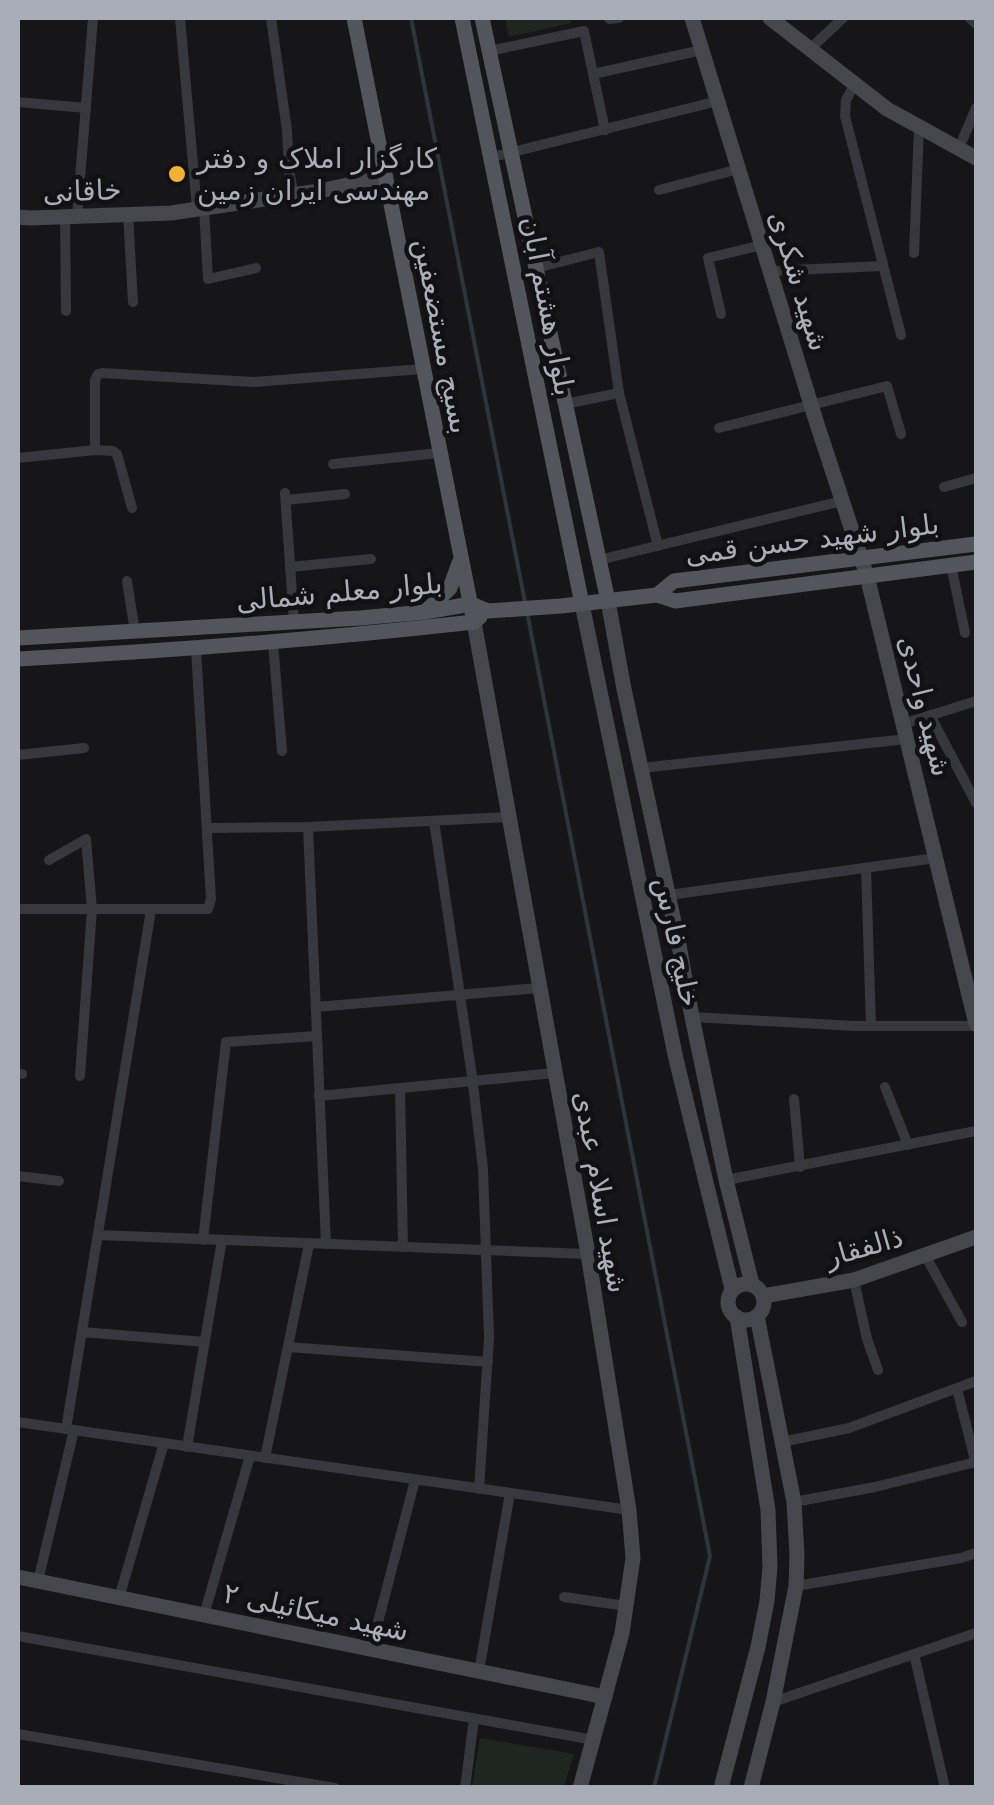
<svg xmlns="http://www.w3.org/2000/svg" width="994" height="1805" font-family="'DejaVu Sans',Vazirmatn,sans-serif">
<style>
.green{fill:#1e261f}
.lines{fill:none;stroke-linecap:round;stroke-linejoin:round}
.stream{stroke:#2c353c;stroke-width:4}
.street{stroke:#37383d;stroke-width:10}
.secondary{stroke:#45474d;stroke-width:15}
.primary{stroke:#53555c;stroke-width:15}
.poi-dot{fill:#f2b134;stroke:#111113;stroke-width:4}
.labels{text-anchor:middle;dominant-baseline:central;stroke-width:9;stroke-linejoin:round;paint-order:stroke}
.poi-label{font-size:28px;fill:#a8adb8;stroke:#111113;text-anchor:start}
.street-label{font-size:28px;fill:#a8adb8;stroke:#111113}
</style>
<rect width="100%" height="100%" fill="#161618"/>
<g class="green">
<path d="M505 18H570L571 23 509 37Z"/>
<path d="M480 1738 574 1754 564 1787H472Z"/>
</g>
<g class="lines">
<g class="stream">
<path d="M411 18 525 602"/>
<path d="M527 612 710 1556 654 1788"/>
</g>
<g class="street">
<path d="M180 18 197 209"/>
<path d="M271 18 287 130 289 171 294 195"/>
<path d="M970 18 976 24"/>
<path d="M609 19 619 18"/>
<path d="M810 49 843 18"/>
<path d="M489 51 584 31 605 130"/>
<path d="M593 74 702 50"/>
<path d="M855 84 846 100 845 116 901 335"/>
<path d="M18 102 86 108"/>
<path d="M959 148 976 108"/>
<path d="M492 157 718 101"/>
<path d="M659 190 739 169"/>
<path d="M204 208 208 279 256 268"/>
<path d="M128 214 133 302"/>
<path d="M77 216 93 18"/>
<path d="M65 217 66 311"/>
<path d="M914 253 919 127"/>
<path d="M536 268 599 252 619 393 658 546"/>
<path d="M770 271 883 266"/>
<path d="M721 314 708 258 762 245"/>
<path d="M565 404 619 393"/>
<path d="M719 428 887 386 901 434"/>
<path d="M95 450V380L98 374 102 373 253 382 423 369"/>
<path d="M18 458 95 450 113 451 117 454 132 508"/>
<path d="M333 464 439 453"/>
<path d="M944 487 976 478"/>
<path d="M285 493 294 622"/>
<path d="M286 500 345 494"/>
<path d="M599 560 842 501"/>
<path d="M951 565 965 633"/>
<path d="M290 567 371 559"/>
<path d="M127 581 135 632"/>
<path d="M273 643 282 751"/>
<path d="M930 715 976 803"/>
<path d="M903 724 976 701"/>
<path d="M18 755 84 748"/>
<path d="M641 768 907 739"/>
<path d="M434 821 472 1076 483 1169 489 1338 479 1489"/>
<path d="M308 827 326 1244"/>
<path d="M209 828 308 827 508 817"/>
<path d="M49 860 86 839 92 909 80 1076"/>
<path d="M866 868 871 1026"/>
<path d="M669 895 936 858"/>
<path d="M18 909H208L211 899 196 649"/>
<path d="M316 1007 539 988"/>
<path d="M692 1017 855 1026H976"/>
<path d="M18 1073 22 1074"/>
<path d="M885 1087 908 1145"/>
<path d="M400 1088 403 1247"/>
<path d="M319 1096 555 1073"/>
<path d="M794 1099 800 1167"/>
<path d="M18 1176 59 1181"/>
<path d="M726 1180 976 1131"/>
<path d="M98 1235 588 1254"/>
<path d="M203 1240 226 1042 317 1036"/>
<path d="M925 1255 962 1322"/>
<path d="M854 1280 867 1339 878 1370"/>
<path d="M82 1332 205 1342"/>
<path d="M288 1347 488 1362"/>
<path d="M957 1389 976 1464"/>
<path d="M18 1422 629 1510"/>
<path d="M66 1429 151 910"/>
<path d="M782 1442 849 1428 976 1381"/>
<path d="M187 1447 222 1240"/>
<path d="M265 1458 309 1244"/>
<path d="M794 1502 875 1487 976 1462"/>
<path d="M38 1581 74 1430"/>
<path d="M796 1586 961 1558 976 1553"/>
<path d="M564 1597 626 1606"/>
<path d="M119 1598 164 1443"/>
<path d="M204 1615 250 1456"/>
<path d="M18 1636 594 1740"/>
<path d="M371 1649 415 1480"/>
<path d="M914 1654 945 1788"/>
<path d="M479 1671 510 1493"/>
<path d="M773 1702 976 1633"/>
<path d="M18 1734 335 1788"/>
<path d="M465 1788 474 1719"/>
</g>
<g class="secondary">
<path d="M692 18 817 424 867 576 976 1024"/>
<path d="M770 18 887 109 976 158"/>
<path d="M18 217 30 218 171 213 319 191 385 177"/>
<path d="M608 601 624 689 679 945 692 1017 726 1180 752 1284"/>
<path d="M582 604 676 1059 732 1289"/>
<path d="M474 622 588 1254 629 1510 633 1558 622 1633 580 1788"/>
<circle cx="746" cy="1302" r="18"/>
<path d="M763 1296 854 1280 976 1237"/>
<path d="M18 1577 605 1697"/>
<path d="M721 1788 758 1647 767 1601 770 1567 768 1510 737 1317"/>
<path d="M751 1788 773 1702 796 1586 797 1555 794 1502 757 1316"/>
</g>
<g class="primary">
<path d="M354 18 474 622"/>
<path d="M462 18 582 604"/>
<path d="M482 18 608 601"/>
<path d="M657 595 674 581 976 544"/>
<path d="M425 612 450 588 459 563"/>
<path d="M18 638 360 618 425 612 471 604 488 611 561 606 657 595 675 601 976 562"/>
<path d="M18 659C170 651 322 639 474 622L480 617"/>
</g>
</g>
<circle class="poi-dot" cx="177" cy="174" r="10"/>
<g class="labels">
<g class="poi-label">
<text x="197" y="158">کارگزار املاک و دفتر<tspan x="197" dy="32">مهندسی ایران زمین</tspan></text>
</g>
<g class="street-label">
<text transform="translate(82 191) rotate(-2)">خاقانی</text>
<text transform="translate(799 281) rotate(73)">شهید شکری</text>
<text transform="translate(548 306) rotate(79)">بلوار هشتم آبان</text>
<text transform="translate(442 336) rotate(79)">بسیج مستضعفین</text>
<text transform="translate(812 539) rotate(-7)">بلوار شهید حسن قمی</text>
<text transform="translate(339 592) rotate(-5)">بلوار معلم شمالی</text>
<text transform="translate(925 706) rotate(76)">شهید واحدی</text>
<text transform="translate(677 942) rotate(78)">خلیج فارس</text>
<text transform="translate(601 1192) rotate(80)">شهید اسلام عبدی</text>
<text transform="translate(864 1247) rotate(-16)">ذالفقار</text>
<text transform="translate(316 1612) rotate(12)">شهید میکائیلی ۲</text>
</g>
</g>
<rect width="994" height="1805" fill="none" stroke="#a8adb8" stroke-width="40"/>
</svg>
